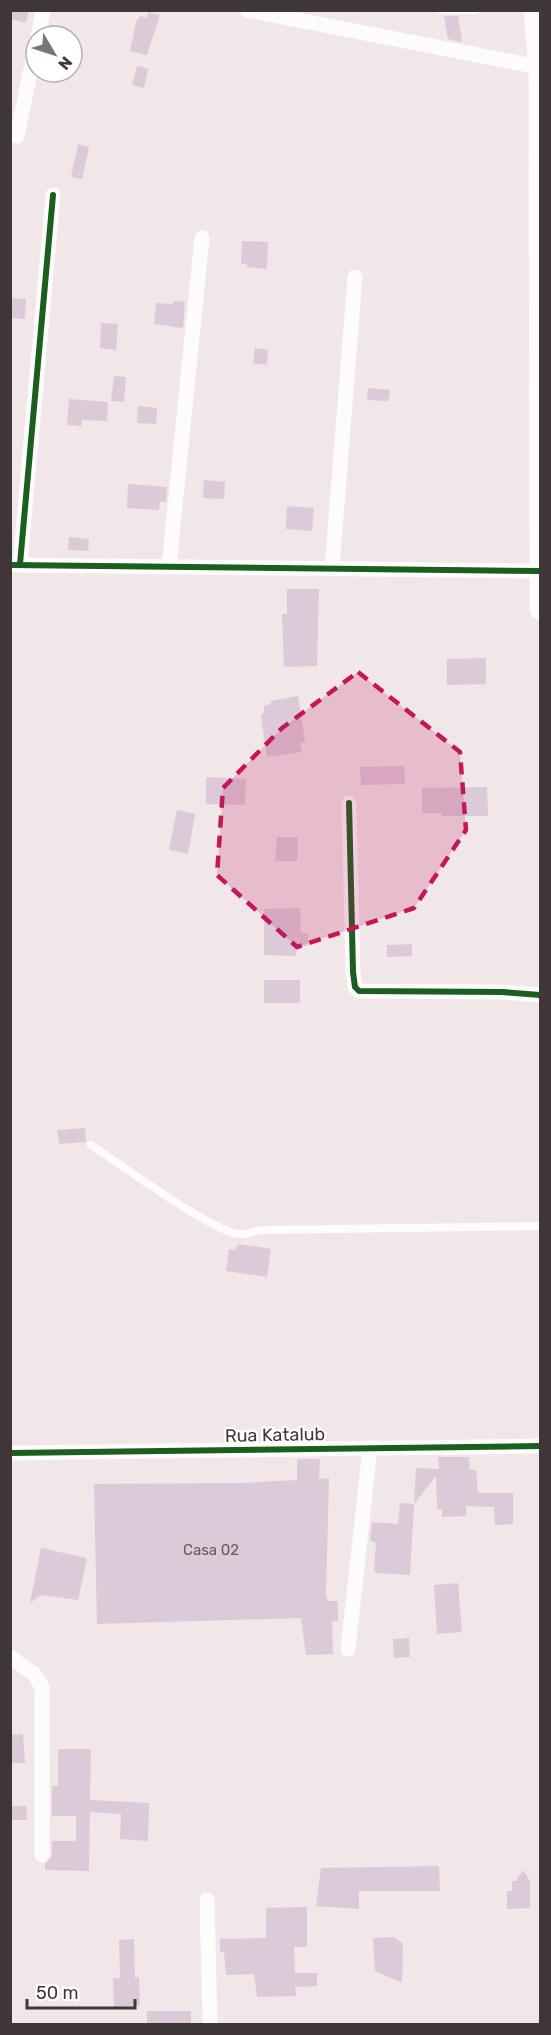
<svg xmlns="http://www.w3.org/2000/svg" width="551" height="2035" font-family="Rubik,sans-serif">
<style>
.building{fill:#dccad9}
.lines{fill:none;stroke-linecap:round;stroke-linejoin:round}
.service{stroke:#fdfbfc;stroke-width:8}
.minor{stroke:#fdfbfc;stroke-width:15}
.secondary{stroke:#fdfbfc;stroke-width:21}
.cycleway-casing{stroke:#fff;stroke-width:10}
.cycleway{stroke:#1b5e20;stroke-width:6}
.marked{fill:#c2185b;fill-opacity:0.2;stroke:#c2185b;stroke-width:4.5;stroke-dasharray:12 8;stroke-linejoin:round}
.labels{text-anchor:middle;dominant-baseline:central;stroke-width:4.5;stroke-linejoin:round;paint-order:stroke}
.number-label{font-size:15px;fill:#665b61}
.street-label{font-size:18px;fill:#3e3639;stroke:#fff}
</style>
<rect width="100%" height="100%" fill="#f1e6e8"/>
<g class="building">
<path d="M10 10H29L26 23 10 19Z"/>
<path d="M148 12 160 15 147 55 130 51 136 22 140 16 147 18Z"/>
<path d="M444 16H458L462 42 448 39Z"/>
<path d="M137 66 148 69 144 88 132 85Z"/>
<path d="M78 144 89 147 82 179 71 177Z"/>
<path d="M242 241 268 242 267 269 247 267V264H241Z"/>
<path d="M10 298 26 299 25 319 10 318Z"/>
<path d="M174 301 185 302 183 328 154 324 156 303 173 304Z"/>
<path d="M101 323 118 324 116 350 100 348Z"/>
<path d="M255 348 268 350 267 365 253 363Z"/>
<path d="M114 376 126 377 124 402 111 401Z"/>
<path d="M368 388 390 390 388 401 367 400Z"/>
<path d="M69 399 108 402 107 421 82 420 81 426 67 425Z"/>
<path d="M138 406 157 408 156 424 137 423Z"/>
<path d="M204 480 225 482 224 499 203 498Z"/>
<path d="M128 484 167 487 166 502H160L159 510 127 508Z"/>
<path d="M287 506 314 508 312 531 286 529Z"/>
<path d="M69 537 89 539 88 551 68 550Z"/>
<path d="M287 589H319L317 666 284 667 282 614H287Z"/>
<path d="M486 658V684L447 685V659Z"/>
<path d="M298 696 305 742 300 743 302 752 267 757 261 716 264 712V706L271 704 270 701Z"/>
<path d="M404 766 405 784 361 785 360 767Z"/>
<path d="M206 777 246 779 245 805 206 804Z"/>
<path d="M487 787 488 816H442V813H422V788Z"/>
<path d="M177 810 195 814 188 854 169 850Z"/>
<path d="M277 837H298L297 861H275Z"/>
<path d="M300 908 301 933H308V946H297L296 956 264 955V909Z"/>
<path d="M412 944V956L387 957V945Z"/>
<rect x="264" y="980" width="36" height="23"/>
<path d="M85 1128 86 1142 59 1144 57 1130Z"/>
<path d="M239 1244 271 1249 267 1277 226 1271 229 1249 234 1250Z"/>
<path d="M438 1457H469L470 1470H476L478 1493H513V1524L495 1525 494 1507 466 1506V1516L442 1517V1509H437L436 1476 414 1504 410 1575 377 1573 374 1570 376 1543 370 1540 372 1522 398 1524 400 1503 414 1504 416 1468 439 1469Z"/>
<path d="M297 1459H320L319 1479 329 1478 326 1595 328 1601H338V1621H332L333 1654 306 1655 301 1618 97 1624 94 1484 242 1483 297 1480Z"/>
<path d="M41 1548 87 1558 78 1600 41 1595 30 1603Z"/>
<path d="M458 1583 462 1632 437 1634 434 1585Z"/>
<path d="M409 1638 410 1657 394 1658 393 1639Z"/>
<path d="M23 1734 25 1763H10V1735Z"/>
<path d="M58 1749H91L90 1800 149 1803 148 1841 120 1839 121 1814 90 1812 89 1871 45 1870V1864L52 1856V1841H76V1816H52V1786H58Z"/>
<path d="M10 1806H26L27 1820H10Z"/>
<path d="M439 1866 440 1891H359V1909L316 1906 321 1868Z"/>
<path d="M523 1870 530 1881V1908L507 1909V1891H512V1881H516Z"/>
<path d="M307 1907V1947H294L295 1973H317V1986L295 1987 296 1996 257 1997 254 1974 226 1975 224 1952H220V1939L266 1938V1908Z"/>
<path d="M394 1937 403 1944 402 1983 375 1971 373 1938Z"/>
<path d="M134 1939 135 1978 139 1977 140 2006 114 2007 113 1978H120L119 1940Z"/>
<path d="M147 2011H191V2021L190 2025H147Z"/>
</g>
<g class="lines">
<g class="service">
<path d="M441 10H475"/>
<path d="M91 1145C117 1162 214 1233 239 1234 246 1235 255 1231 262 1230L540 1226"/>
</g>
<g class="minor">
<path d="M247 10 539 67"/>
<path d="M38 36 43 10"/>
<path d="M17 136 36 45"/>
<path d="M20 564 53 195"/>
<path d="M10 565 540 571"/>
<path d="M169 566 202 238"/>
<path d="M332 568 355 277"/>
<path d="M349 803 353 972 355 987 359 991 502 992 540 995"/>
<path d="M10 1453 540 1446"/>
<path d="M348 1649 370 1448"/>
<path d="M10 1657 34 1674 42 1687V1855"/>
<path d="M207 1900 210 2024"/>
</g>
<path class="secondary" d="M534 10 539 67 540 609"/>
<defs>
<g id="cycleway">
<path d="M20 564 53 195"/>
<path d="M10 565 540 571"/>
<path d="M349 803 353 972 355 987 359 991 502 992 540 995"/>
<path d="M10 1453 540 1446"/>
</g>
</defs>
<use href="#cycleway" class="cycleway-casing"/>
<use href="#cycleway" class="cycleway"/>
</g>
<path class="marked" d="M358 672 460 752 466 830 414 908 297 947 217 875 223 788 282 728Z"/>
<g class="labels">
<g class="number-label">
<text x="211" y="1550">Casa 02</text>
</g>
<g class="street-label">
<text transform="translate(275 1435) rotate(-1)">Rua Katalub</text>
</g>
</g>
<rect width="551" height="2035" fill="none" stroke="#3e3639" stroke-width="24"/>
<g transform="translate(54 54) rotate(129)"><circle r="28" fill="#ffffff" stroke="#b2afb0" stroke-width="1.5"/>
<path d="M0-4.5L10 22L0 15L-10 22Z" fill="#7d7476"/>
<text y="-9" font-size="16" font-weight="bold" text-anchor="middle" fill="#3e3639">N</text>
</g>
<path d="M27 1999v9h108v-9" fill="none" stroke="#3e3639" stroke-width="3"/>
<text x="36" y="1999" font-size="18" fill="#3e3639" stroke="#ffffff" stroke-width="4.5" paint-order="stroke">50 m</text>
</svg>
